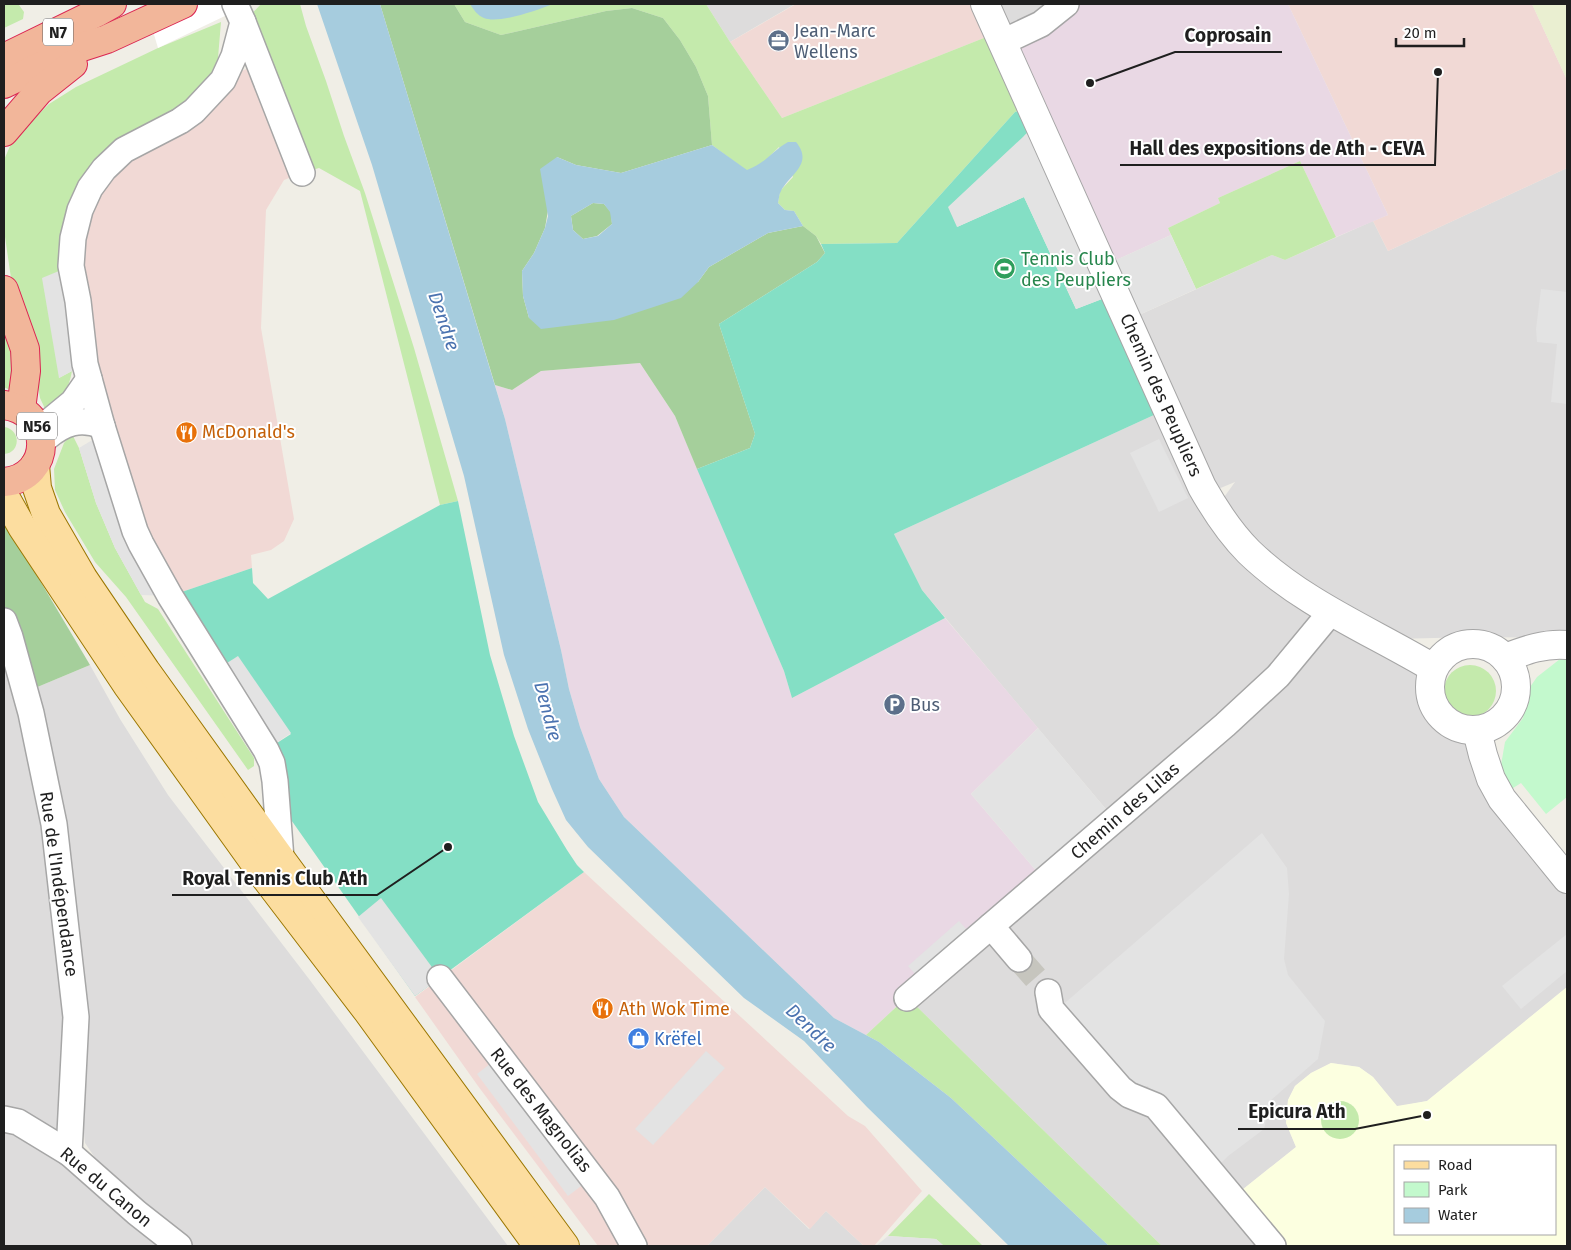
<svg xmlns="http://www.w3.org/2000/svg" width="1571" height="1250" font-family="'Fira Sans',sans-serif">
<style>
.residential{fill:#dddcdc}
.commercial{fill:#f1d9d5}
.industrial{fill:#e9d8e4}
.education{fill:#fcffe0;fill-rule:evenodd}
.farmland{fill:#eaefd1}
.grass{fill:#c4eaac}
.forest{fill:#a5cf9b}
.park{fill:#c3f9cd}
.pitch{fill:#84dfc5}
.parking{fill:#e3e3e3}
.water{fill:#a6ccde;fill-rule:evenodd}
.pier{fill:#fff}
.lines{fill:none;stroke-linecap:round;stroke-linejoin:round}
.minor-tunnel{stroke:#c6c5be;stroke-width:25;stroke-dasharray:25 12;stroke-linecap:butt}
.minor-casing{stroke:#a6a6a6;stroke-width:28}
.tertiary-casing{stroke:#a6a6a6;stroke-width:30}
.primary-casing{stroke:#9b7700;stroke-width:30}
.trunk-casing{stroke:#db2652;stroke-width:30}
.minor{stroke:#fff;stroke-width:25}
.tertiary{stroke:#fff;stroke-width:28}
.primary{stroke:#fcdd9f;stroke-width:28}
.trunk{stroke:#f2b69a;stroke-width:28}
.labels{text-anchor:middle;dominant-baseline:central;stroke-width:4;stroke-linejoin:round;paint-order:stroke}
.shield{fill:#fff;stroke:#626262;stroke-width:1}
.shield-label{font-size:16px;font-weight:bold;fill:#1f1f1f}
.service-label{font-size:18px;fill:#4e5e75;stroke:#fff;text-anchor:start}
.leisure-label{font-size:18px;fill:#27864d;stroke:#fff;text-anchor:start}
.street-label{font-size:18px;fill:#1f1f1f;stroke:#fff}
.food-label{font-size:18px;fill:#c56008;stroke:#fff;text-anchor:start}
.shop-label{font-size:18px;fill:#366cbe;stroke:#fff;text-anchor:start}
.water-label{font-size:19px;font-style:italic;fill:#4b73b0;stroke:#fff}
.leader{fill:none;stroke:#1f1f1f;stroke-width:2}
.callout-dot{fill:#1f1f1f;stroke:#fff;stroke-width:2}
.callout-label{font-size:19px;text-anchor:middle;font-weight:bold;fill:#1f1f1f;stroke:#fff;stroke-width:4;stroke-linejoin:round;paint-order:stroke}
</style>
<rect width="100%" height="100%" fill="#f0eee6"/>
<g class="residential">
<path d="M706 4H795L730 42Z"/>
<path d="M986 4H1066L1003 42Z"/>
<path d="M1567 168V638L1474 637 1395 639 1329 605 1252 538 1222 500 1235 482 1206 494 1219 515 1235 536 1249 552 1267 567 1300 592 1331 612 1433 668 1430 687 1432 702 1439 714 1450 724 1463 730 1477 731 1483 755 1491 779 1502 799 1567 879V987L1427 1101 1397 1107 1373 1077 1359 1067 1331 1063 1311 1073 1295 1086 1288 1100 1286 1123 1296 1147 1237 1194 1258 1228 1273 1246H1162L907 997 1115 820 922 590 894 534 1167 409 1128 320 1272 255 1285 260 1373 221 1388 251Z"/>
<path d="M4 650 14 651 76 1017 69 1153 179 1246H4Z"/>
<path d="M90 665 120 719 168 795 309 979 508 1246H193L106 1174 85 1143 35 688Z"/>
<path d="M765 1187 809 1229 826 1211 864 1246H707Z"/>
</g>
<g class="commercial">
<path d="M796 4H985L999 32 782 118 730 42Z"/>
<path d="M1288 4H1532L1567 80V168L1388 251 1373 221 1388 215Z"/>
<path d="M259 64 302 173 284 180 266 210 261 328 294 519 284 541 271 550 251 555 252 568 170 596 102 426 73 238 90 188 229 76Z"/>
<path d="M584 872 848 1116 865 1126 922 1191 874 1246H864L826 1211 810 1229 765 1187 707 1246H598L478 1086 415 997Z"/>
</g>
<g class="industrial">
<path d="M1066 4H1288L1388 215 1336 237 1300 161 1218 198 1220 203 1168 228 1171 235 1103 266 1003 42Z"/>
<path d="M640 363 675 416 784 671 792 698 945 618 1038 728 971 794 1044 880 907 997 866 1035 834 1018 624 817 599 779 580 727 569 689 561 650 505 419 495 385 512 390 541 371Z"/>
</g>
<path class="education" d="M1567 987V1246H1273L1237 1194 1296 1147 1286 1123 1288 1100 1295 1086 1311 1073 1331 1063 1359 1067 1373 1077 1397 1106 1427 1101ZM1395 1146H1555V1234H1395Z"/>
<path class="farmland" d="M1532 4H1567V80Z"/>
<g class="grass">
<path d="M4 4 19 5 24 12 23 19 4 28Z"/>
<path d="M261 4H300L306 26 326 81 344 136 365 193 414 348 458 501 440 505 360 191 319 168 302 173 245 21Z"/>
<path d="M454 4H706L730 42 782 118 999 32 1032 106 1015 112 897 243 821 244 816 236 803 226 794 211 785 210 778 203 780 191 793 177 779 147 760 166 747 171 712 145 708 96 696 67 680 40 663 18 632 8 606 11 501 35 465 22Z"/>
<path d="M221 22 218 58 206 85 189 108 88 174 59 378 72 371C69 389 61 401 47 413L40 398 25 312 11 278 4 230V160L10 146 24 128 49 104 76 87 158 48Z"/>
<path d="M1300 161 1336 237 1285 260 1272 255 1196 289 1168 228 1220 203 1218 198Z"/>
<path d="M4 312 16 339 15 393 4 387Z"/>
<path d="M4 427C21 429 21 453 4 454Z"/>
<path d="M72 434 79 448 96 503 115 548 145 602 158 609 254 758V766L248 770 126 597 95 562 65 512 55 490 54 469 64 443Z"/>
<circle cx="1470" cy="691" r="26"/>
<path d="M907 997 1162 1246H1109L951 1098 879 1042 866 1035Z"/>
<circle cx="1340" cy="1120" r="19"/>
<path d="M929 1194 983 1246H944L936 1239 888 1236Z"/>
</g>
<g class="forest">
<path d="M380 4H454L465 22 501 35 606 11 632 8 663 18 680 40 696 67 708 96 712 145 621 173 576 165 557 157 545 228 534 253 522 271 523 296 529 318 698 282 709 267 768 233 803 226 816 236 825 253 817 262 719 324 755 434 750 448 697 469 675 416 640 363 541 371 512 390 495 385Z"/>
<path d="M593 203 604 204 611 212 612 224 597 236 583 239 573 230 571 216Z"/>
<path d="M4 520 90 665 35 688 4 621Z"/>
</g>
<path class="park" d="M1560 659H1567V797L1546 814 1521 783 1510 790 1506 784 1501 765 1505 742 1523 718 1528 690 1537 677Z"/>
<g class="pitch">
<path d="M1032 106 1039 122 1025 135 957 227 1024 197 1076 309 1115 294 1167 409 894 534 922 590 945 618 792 698 784 671 697 469 750 448 755 434 719 324 817 262 825 253 821 244 897 243 1015 112Z"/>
<path d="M458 501 490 655 514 736 538 802 567 850 577 865 584 872 415 996 275 797 266 750 291 734 216 670 170 596 252 568 253 583 268 599 440 505Z"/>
</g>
<g class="parking">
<path d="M1039 122 1103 266 1171 235 1196 289 1128 320 1115 294 1076 309 1024 197 957 227 948 207Z"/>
<path d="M71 266 85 364 59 378 42 278Z"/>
<path d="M1541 289 1567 292V404L1551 402 1557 344 1537 342 1536 329Z"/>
<path d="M104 433 170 596 141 595 115 548 96 503 79 448Z"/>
<path d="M1159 439 1188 498 1159 512 1130 453Z"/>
<path d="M238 656 291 733 266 750 216 670Z"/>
<path d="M1038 728 1115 820 1044 880 971 794Z"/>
<path d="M1262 833 1287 868 1289 894 1284 959 1288 975 1325 1021 1318 1059 1270 1101 1264 1129 1228 1156 1218 1166 1159 1103 1148 1086 1130 1088 1059 1008Z"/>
<path d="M381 898 440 978 415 996 358 917Z"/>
<path d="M959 921 975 939 924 984 908 966Z"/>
<path d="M1567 934V971L1521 1009 1502 986Z"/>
<path d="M706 1051 725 1068 653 1145 635 1129Z"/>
<path d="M500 1056 593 1177 568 1196 477 1074Z"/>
<path d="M888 1236 936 1239 944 1246H876Z"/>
</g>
<g class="water">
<path d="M317 4H380L505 419 561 650 569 689 580 727 599 779 624 817 834 1018 879 1042 951 1098 1109 1246H1009L867 1107 804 1041 744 998 588 847 566 820 552 789 528 729 504 655 464 476 372 165Z"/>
<path d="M470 4H553C538 10 499 24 484 18 477 15 474 10 470 4Z"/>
<path d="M788 142H796C814 164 790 174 781 191 779 194 779 199 778 203L785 210 794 211 803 226 768 233 709 267 698 282 681 298 614 320 541 329 529 318 523 296 522 271 534 253 545 228 548 216 540 169 557 157 576 165 621 173 712 145 747 170C766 163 771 152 788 142ZM593 203 604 204 610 212 612 224 598 236 583 239 573 230 571 216Z"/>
</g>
<path class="pier" d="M145 4H250L158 48Z"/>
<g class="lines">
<path class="minor-tunnel" d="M1019 959 1048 992"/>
<defs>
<g id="minor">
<path d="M235 4 243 22 234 56 223 80 194 111 180 121 124 150 104 169 90 188 80 210 73 238 71 266 78 301 85 364 102 426 135 531 141 544 170 596 266 750 272 763 275 781 281 859"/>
<path d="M243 22 302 173"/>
<path d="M1003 42 1041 24 1066 4"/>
<path d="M39 430 73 402 89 379"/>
<path d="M47 437C64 423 80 417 102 426"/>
<path d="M4 621 10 637 31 713 54 824 76 1017 69 1153"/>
<path d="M991 926 1019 959"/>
<path d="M440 978 607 1197 634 1246"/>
<path d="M1048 992 1051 1009 1120 1088 1129 1095 1156 1106 1273 1246"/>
<path d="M907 998 1225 725 1278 676 1331 612"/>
<path d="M4 1119 18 1122 69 1153 137 1213 179 1246"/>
</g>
<g id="tertiary">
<path d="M985 4 1202 487C1215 510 1230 533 1249 552 1302 603 1371 631 1433 668"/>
<circle cx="1473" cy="687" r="43"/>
<path d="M1505 658C1526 650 1545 643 1567 645"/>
<path d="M1477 731 1483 755 1491 779 1502 799 1567 879"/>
</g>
<g id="primary">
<path d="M35 465 37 488 46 514 83 578 146 671 281 859 565 1246"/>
<path d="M4 495 22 527 127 685 264 876 368 1012 538 1246"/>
</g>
<g id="trunk">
<path d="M4 58 96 13 112 4"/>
<path d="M4 84 76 49 107 39 183 4"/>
<path d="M4 132 39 91 73 64"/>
<path d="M4 290 25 349 26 371 21 409"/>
<path d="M4 405C54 411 53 478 4 482"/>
</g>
</defs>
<use href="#minor" class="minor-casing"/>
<use href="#tertiary" class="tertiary-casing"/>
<use href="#primary" class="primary-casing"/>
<use href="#trunk" class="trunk-casing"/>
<use href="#minor" class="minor"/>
<use href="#tertiary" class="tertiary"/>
<use href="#primary" class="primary"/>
<use href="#trunk" class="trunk"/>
</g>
<defs>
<symbol id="office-disc" viewBox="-11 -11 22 22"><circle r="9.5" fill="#5c6f8a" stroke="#fff"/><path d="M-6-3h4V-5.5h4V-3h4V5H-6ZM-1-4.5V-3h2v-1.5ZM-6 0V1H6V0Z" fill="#fff"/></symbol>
<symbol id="stadium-disc" viewBox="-11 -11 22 22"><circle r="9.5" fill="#2e9e5b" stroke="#fff"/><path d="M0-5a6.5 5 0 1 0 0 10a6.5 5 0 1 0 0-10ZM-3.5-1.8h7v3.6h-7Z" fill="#fff"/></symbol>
<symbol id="restaurant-disc" viewBox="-11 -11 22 22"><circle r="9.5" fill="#e8710a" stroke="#fff"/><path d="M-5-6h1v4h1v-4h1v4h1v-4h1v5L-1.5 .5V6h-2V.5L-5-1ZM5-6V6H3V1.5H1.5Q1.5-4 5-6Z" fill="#fff"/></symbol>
<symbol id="parking-disc" viewBox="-11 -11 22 22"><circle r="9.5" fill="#5c6f8a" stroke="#fff"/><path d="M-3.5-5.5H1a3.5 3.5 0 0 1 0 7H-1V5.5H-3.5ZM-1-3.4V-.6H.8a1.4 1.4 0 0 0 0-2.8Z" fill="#fff"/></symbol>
<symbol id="shop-disc" viewBox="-11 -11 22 22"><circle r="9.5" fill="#3f7fe0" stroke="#fff"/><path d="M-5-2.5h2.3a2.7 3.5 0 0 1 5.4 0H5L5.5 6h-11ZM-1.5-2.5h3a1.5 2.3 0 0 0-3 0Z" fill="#fff"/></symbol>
</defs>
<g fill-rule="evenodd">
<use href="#office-disc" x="766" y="28" width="25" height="25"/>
<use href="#stadium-disc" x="992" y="256" width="25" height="25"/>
<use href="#restaurant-disc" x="174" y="420" width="25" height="25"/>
<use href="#parking-disc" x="882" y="692" width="25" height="25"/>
<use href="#restaurant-disc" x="590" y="996" width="25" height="25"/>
<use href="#shop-disc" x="626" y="1026" width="25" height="25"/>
</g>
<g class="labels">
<g class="shield">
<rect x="43" y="18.5" width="30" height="27" rx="4"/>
<rect x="17" y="412.5" width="40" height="27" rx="4"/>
</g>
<g class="shield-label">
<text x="58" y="32">N7</text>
<text x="37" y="426">N56</text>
</g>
<g class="service-label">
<text x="794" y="31">Jean-Marc<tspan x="794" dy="21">Wellens</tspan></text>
<text x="910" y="705">Bus</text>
</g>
<g class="leisure-label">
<text x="1021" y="259">Tennis Club<tspan x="1021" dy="21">des Peupliers</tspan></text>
</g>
<g class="street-label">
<text transform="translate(1161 395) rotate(66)">Chemin des Peupliers</text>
<text transform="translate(1125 811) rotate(-41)">Chemin des Lilas</text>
<text transform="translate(59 884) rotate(82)">Rue de l'Indépendance</text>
<text transform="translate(541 1110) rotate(52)">Rue des Magnolias</text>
<text transform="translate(106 1187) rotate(40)">Rue du Canon</text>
</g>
<g class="food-label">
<text x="202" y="432">McDonald's</text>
<text x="619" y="1009">Ath Wok Time</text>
</g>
<g class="shop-label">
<text x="654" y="1039">Krëfel</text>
</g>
<g class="water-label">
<text transform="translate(444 321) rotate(71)">Dendre</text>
<text transform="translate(548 711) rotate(75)">Dendre</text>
<text transform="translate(811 1028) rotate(43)">Dendre</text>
</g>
</g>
<path class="leader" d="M1090 83L1175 52H1282M1438 72L1435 165H1120M448 847L377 895H172M1427 1115L1355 1129H1238"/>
<g class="callout-dot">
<circle cx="1090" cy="83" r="5"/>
<circle cx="1438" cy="72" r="5"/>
<circle cx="448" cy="847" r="5"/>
<circle cx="1427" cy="1115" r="5"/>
</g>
<g class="callout-label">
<text x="1228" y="42">Coprosain</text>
<text x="1277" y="155">Hall des expositions de Ath - CEVA</text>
<text x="275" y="885">Royal Tennis Club Ath</text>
<text x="1297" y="1118">Epicura Ath</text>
</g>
<rect width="1571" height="1250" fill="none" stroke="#1f1f1f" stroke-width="10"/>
<rect x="1394" y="1145" width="162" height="90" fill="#ffffff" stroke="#a5a5a5"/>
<rect x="1404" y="1161" width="25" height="8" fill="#fcdd9f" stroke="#a5a5a5"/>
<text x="1438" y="1170" font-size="15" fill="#1f1f1f">Road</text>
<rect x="1404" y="1182" width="25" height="15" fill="#c3f9cd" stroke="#a5a5a5"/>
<text x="1438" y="1195" font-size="15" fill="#1f1f1f">Park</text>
<rect x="1404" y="1208" width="25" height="15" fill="#a6ccde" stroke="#a5a5a5"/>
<text x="1438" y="1220" font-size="15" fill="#1f1f1f">Water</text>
<path d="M1396 38v8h68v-8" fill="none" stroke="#1f1f1f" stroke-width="2.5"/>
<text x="1404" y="38" font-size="15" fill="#1f1f1f" stroke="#ffffff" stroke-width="4" paint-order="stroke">20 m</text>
</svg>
